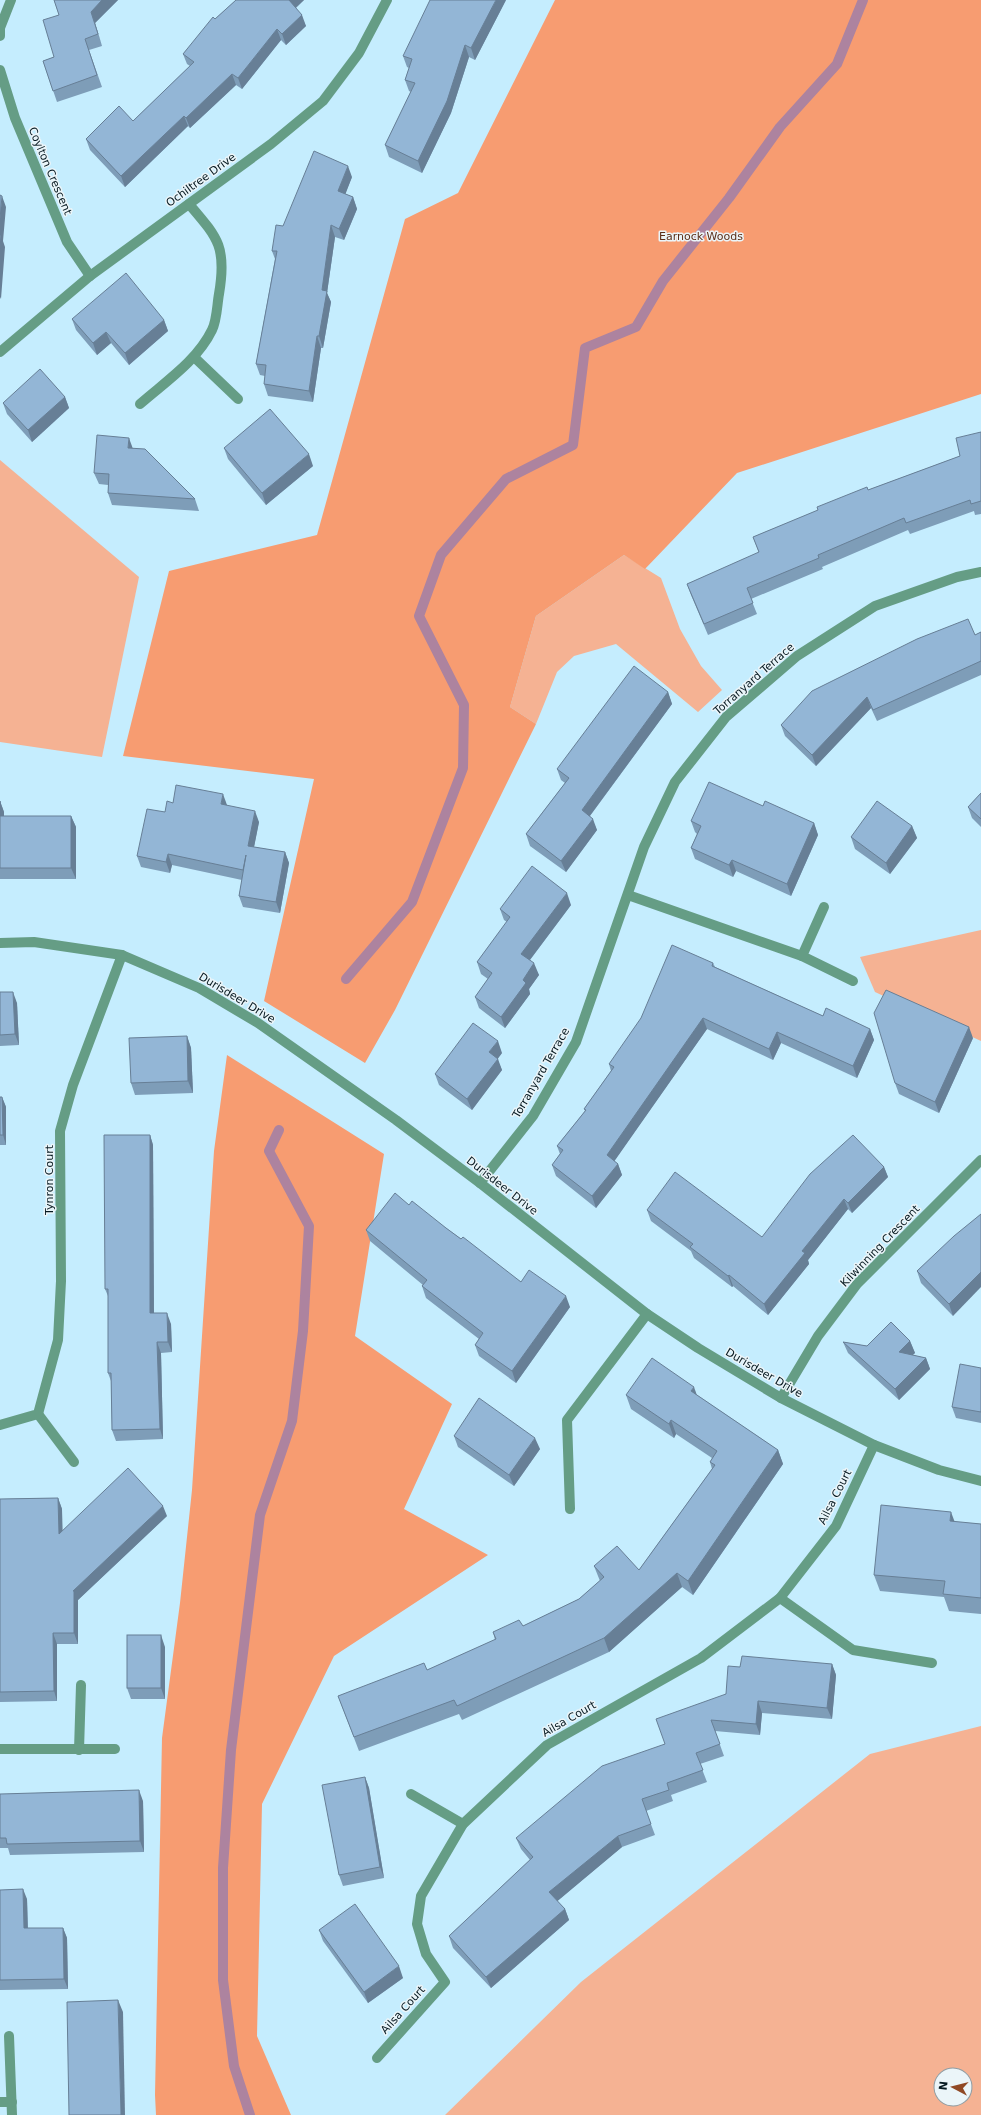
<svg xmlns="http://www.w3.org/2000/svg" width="981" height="2115" font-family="'DejaVu Sans',sans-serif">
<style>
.green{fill:#f5b293;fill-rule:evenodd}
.forest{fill:#f79c71}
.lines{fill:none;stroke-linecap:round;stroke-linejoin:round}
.stream{stroke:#ad839f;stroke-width:10}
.service{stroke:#659d85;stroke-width:10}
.minor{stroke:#659d85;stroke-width:10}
.wall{fill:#7e9db8}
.shaded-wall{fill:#677f96}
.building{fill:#93b6d6;stroke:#677f96}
.labels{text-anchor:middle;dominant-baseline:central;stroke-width:3;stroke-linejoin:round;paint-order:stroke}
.street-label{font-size:11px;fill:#061921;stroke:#ebf5f9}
.park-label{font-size:11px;fill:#5c2f19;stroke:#ebf5f9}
</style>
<rect width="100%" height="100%" fill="#c5edfe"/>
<g class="green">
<path d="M0 460 139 577 102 757 0 742Z"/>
<path d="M624 555 661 578 680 629 701 666 722 690 698 712 616 644 574 656 557 672 536 724 510 707 536 616Z"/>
<path d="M981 930V1041L875 992 860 957Z"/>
<path d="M981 1726V2115H445L581 1982 870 1754ZM941 2075H965V2099H941Z"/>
</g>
<g class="forest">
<path d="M555 0H981V394L737 473 645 569 624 555 536 616 510 707 536 724 395 1010 365 1063 264 1001 314 779 123 756 169 571 317 535 405 219 458 193Z"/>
<path d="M227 1055 384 1154 355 1336 452 1404 404 1509 488 1555 334 1656 262 1804 257 2036 291 2115H156L155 2095 162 1738 180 1603 192 1490 214 1151Z"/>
</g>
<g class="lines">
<g class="stream">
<path d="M346 979 412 902 463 768 464 705 419 616 441 555 506 479 573 445 585 348 636 327 663 281 729 198 780 127 837 64 863 0"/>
<path d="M250 2115 234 2066 223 1980V1868L231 1750 260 1515 292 1421 303 1331 309 1226 269 1151 279 1130"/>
</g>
<path class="service" d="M780 1598 853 1650 932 1663"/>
<g class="minor">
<path d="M0 36V28L11 0"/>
<path d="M0 70 15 118 67 242 90 276"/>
<path d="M0 352 90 276 271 144 323 101 359 53 387 0"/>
<path d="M194 357 238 399"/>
<path d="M140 404C165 382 197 361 212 330 217 320 217 305 219 294 227 247 218 238 189 204"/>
<path d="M628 895 802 956"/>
<path d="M824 907 802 956 853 981"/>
<path d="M0 943 34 942 122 955 199 988 258 1023 396 1120 480 1183 647 1314 698 1348 781 1398 874 1445 939 1470 981 1481"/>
<path d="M480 1183 533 1116 576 1042 644 847 675 782 726 717 797 656 875 606 957 577 981 572"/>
<path d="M781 1398 818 1336 857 1284 981 1160"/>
<path d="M38 1414 74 1462"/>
<path d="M0 1425 38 1414 58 1340 61 1281 60 1131 73 1085 122 955"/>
<path d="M570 1509 567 1420 647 1314"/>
<path d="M0 1749H115"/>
<path d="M79 1750 81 1685"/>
<path d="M411 1794 463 1824"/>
<path d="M9 2036 12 2115"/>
<path d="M377 2058 445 1982 426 1954 417 1924 421 1896 463 1824 547 1745 701 1658 780 1598 836 1526 874 1445"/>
<path d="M0 2102H12"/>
</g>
</g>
<g class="wall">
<path d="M54 0H118L95 23 102 46 89 50 102 87 57 102 43 61 54 57 59 15Z"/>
<path d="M236 0H304L296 8 306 26 286 45 281 40 242 89 236 85 190 128 188 126 125 187 90 150 86 139 133 121 190 66 187 64 183 54 215 19Z"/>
<path d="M506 0 475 60 469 57 451 113 422 173 389 157 385 145 411 92 409 91 405 80 409 68 407 67 403 56Z"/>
<path d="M352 177 345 194 353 197 357 209 344 240 335 237 327 293 331 302 323 348H321L313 402 268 396 264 384 265 376 260 375 256 364 275 259 272 251 283 226Z"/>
<path d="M72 319 164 320 168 331 129 365 111 343 97 355 76 330Z"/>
<path d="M65 397 69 408 32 442 7 414 3 403Z"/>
<path d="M981 432V514L975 515 974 511 910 534 908 530 822 567 823 569 751 599 757 614 708 635 691 595 687 584 759 553 753 537 868 490 960 456Z"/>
<path d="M133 448 195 499 199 511 112 505 108 493V485L99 484 94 473Z"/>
<path d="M224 448 313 466 266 505 228 459Z"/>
<path d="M981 632V675L877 721 871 708 816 766 785 736 781 725Z"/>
<path d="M668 692 672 704 590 816 597 830 566 872 530 846 526 834 565 783 561 780 557 769Z"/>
<path d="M981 793V827L972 818 968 807Z"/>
<path d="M0 801 4 812V816H71L76 827V879H0Z"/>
<path d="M173 803 227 805 259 822 254 847 285 852 289 863 280 913 243 907 239 896 242 880 172 865 170 873 141 867 137 856 165 812Z"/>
<path d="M763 806 814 823 818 835 791 896 736 871 733 877 695 859 691 848 697 834 695 832 691 821Z"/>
<path d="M912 826 917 838 890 874 855 849 851 837Z"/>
<path d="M571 905 530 960 539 975 529 989 530 994 505 1028 479 1008 475 997 488 979 481 974 477 962 507 922 504 920 500 909Z"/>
<path d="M713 963 715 967 823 1016 870 1029 874 1040 857 1078 781 1043 773 1060 707 1029 614 1161 618 1164 622 1175 596 1208 556 1176 552 1165 560 1154 557 1146 585 1111 584 1109 611 1071 609 1064Z"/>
<path d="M0 992 17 1003 19 1045 0 1046Z"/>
<path d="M187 1036 191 1048 193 1093 135 1095 131 1083Z"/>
<path d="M973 1038 939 1113 899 1094 895 1083Z"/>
<path d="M502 1053 497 1059 502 1070 472 1110 439 1085 435 1074Z"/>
<path d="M0 1097H2L6 1107V1145H0Z"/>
<path d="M150 1135 153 1145 154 1313 171 1324 172 1352 161 1353 163 1439 116 1441 112 1430 111 1381 108 1373V1296L105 1289Z"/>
<path d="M884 1167 888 1177 852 1213 848 1209 808 1260 809 1264 768 1315 733 1286 732 1287 694 1258 691 1251 651 1221 647 1210 762 1237Z"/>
<path d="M409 1205 446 1228 521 1282 570 1307 516 1383 479 1356 475 1345 479 1339 426 1298 422 1286 423 1285 370 1241 366 1230Z"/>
<path d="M981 1214 953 1316 921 1283 917 1271Z"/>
<path d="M910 1341 915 1353 912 1355 926 1358 930 1369 899 1400 848 1353 843 1342 867 1346Z"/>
<path d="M981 1368V1423L956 1418 952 1407Z"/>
<path d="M626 1395H697L778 1450 783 1464 693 1595 682 1587 609 1652 462 1720 459 1714 359 1751 338 1696 427 1670 495 1640 493 1632 523 1626 579 1599 600 1581 594 1566 639 1570 712 1469 710 1462 712 1458 676 1434 674 1438 631 1409Z"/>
<path d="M454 1436 540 1449 514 1486 458 1447Z"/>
<path d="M58 1498 62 1509V1531L167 1516 78 1600V1644H57V1701L0 1702V1499Z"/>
<path d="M955 1522 981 1524V1614L949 1611 944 1597 880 1591 874 1575Z"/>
<path d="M165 1647V1699H131L127 1688Z"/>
<path d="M832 1664 836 1675 832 1719 762 1713 760 1735 715 1731 724 1756 700 1764 707 1782 671 1795 673 1801 646 1811 655 1835 622 1847 557 1901 565 1909 569 1920 491 1988 453 1948 449 1936 530 1860 521 1849 516 1838 665 1744 726 1694 740 1667Z"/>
<path d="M365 1777 369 1788 384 1878 343 1886 339 1875Z"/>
<path d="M0 1794 143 1801 144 1852 10 1855 8 1848H0Z"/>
<path d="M0 1890 27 1899 28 1928H63L67 1938 68 1989 0 1990Z"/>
<path d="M319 1930 403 1978 368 2003 323 1941Z"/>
</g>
<g class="shaded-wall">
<path d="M102 0H118L95 23 102 46 91 12Z"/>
<path d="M289 0H304L292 11Z"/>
<path d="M496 0H506L475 60 471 48Z"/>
<path d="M302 15 306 26 286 45 282 34Z"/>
<path d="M277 29 281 40 242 89 238 78Z"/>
<path d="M465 45 469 57 451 113 422 173 418 161Z"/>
<path d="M232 74 236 85 190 128 186 118Z"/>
<path d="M184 116 188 126 125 187 121 176Z"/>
<path d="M348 166 352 177 342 203 338 191Z"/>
<path d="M2 196 6 207 3 241 5 247 1 299 0 297V219Z"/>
<path d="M353 197 357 209 344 240 339 229Z"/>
<path d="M331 225 335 237 327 293 331 302 323 348 319 336 322 290Z"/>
<path d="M164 320 168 331 129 365 125 353Z"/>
<path d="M106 332 111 343 97 355 93 343Z"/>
<path d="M317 336 321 348 313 402 309 391Z"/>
<path d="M65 397 69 408 32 442 28 430Z"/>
<path d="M129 438 133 449 128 448Z"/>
<path d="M309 454 313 466 266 505 262 493Z"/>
<path d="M668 692 672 704 586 821 582 810Z"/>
<path d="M867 697 871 708 816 766 812 755Z"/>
<path d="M223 794 227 805 225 815 221 804Z"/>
<path d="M0 801 4 812V827L0 816Z"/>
<path d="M255 811 259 822 252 857 248 846Z"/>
<path d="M71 816 76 827V879L71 868Z"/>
<path d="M593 819 597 830 566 872 561 861Z"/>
<path d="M814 823 818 835 791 896 787 884Z"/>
<path d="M912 826 917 838 890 874 886 863Z"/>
<path d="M285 852 289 863 280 913 276 902Z"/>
<path d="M168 854 172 865 170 873 166 862Z"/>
<path d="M732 860 736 871 733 877 729 865Z"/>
<path d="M567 893 571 905 526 965 521 954Z"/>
<path d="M534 963 539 975 529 989 530 994 505 1028 501 1017 523 980Z"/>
<path d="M13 992 17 1003 19 1045 15 1034Z"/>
<path d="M703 1018 707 1029 611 1166 607 1155Z"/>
<path d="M969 1027 973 1038 939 1113 935 1102Z"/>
<path d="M870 1029 874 1040 857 1078 853 1066Z"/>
<path d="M777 1032 781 1043 773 1060 769 1049Z"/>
<path d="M187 1036 191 1048 193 1093 188 1081Z"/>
<path d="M498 1041 502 1053 494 1064 489 1052Z"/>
<path d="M498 1059 502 1070 472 1110 467 1099Z"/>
<path d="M2 1097 6 1107V1145L3 1135Z"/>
<path d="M150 1135 153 1145 154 1324 150 1313Z"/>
<path d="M618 1164 622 1175 596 1208 592 1196Z"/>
<path d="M884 1167 888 1177 852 1213 848 1203Z"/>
<path d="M844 1199 848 1209 808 1260 809 1264 768 1315 764 1304 802 1251Z"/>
<path d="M981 1272V1287L953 1316 949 1304Z"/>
<path d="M729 1275 733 1286 732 1287 728 1276Z"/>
<path d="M566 1296 570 1307 516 1383 512 1371Z"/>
<path d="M167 1313 171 1324 172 1352 168 1342Z"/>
<path d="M910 1341 915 1353 903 1364 899 1352Z"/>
<path d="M157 1342 161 1353 163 1439 160 1429Z"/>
<path d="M926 1358 930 1369 899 1400 895 1389Z"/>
<path d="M694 1387 699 1401 691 1391Z"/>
<path d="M671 1420 676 1434 674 1438 669 1424Z"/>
<path d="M535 1438 540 1449 514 1486 509 1475Z"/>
<path d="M778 1450 783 1464 693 1595 688 1581Z"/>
<path d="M58 1498 62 1509 63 1544 59 1534Z"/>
<path d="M163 1506 167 1516 78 1600V1644L74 1633 73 1591Z"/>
<path d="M951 1512 957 1528 950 1521Z"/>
<path d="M677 1573 682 1587 609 1652 604 1638Z"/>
<path d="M53 1633 57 1644V1701L54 1691Z"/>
<path d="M161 1635 165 1647V1699L161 1688Z"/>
<path d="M832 1664 836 1675 832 1719 827 1708Z"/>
<path d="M758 1701 762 1713 760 1735 756 1724Z"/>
<path d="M365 1777 369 1788 384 1878 380 1867Z"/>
<path d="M139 1790 143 1801 144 1852 140 1841Z"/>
<path d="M618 1836 622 1847 554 1904 549 1892Z"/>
<path d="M23 1889 27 1899 28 1939 24 1928Z"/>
<path d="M565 1909 569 1920 491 1988 486 1977Z"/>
<path d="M63 1928 67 1938 68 1989 64 1979Z"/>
<path d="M399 1966 403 1978 368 2003 364 1992Z"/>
<path d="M118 2000 123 2012 125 2115H121Z"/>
</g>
<g class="building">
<path d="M54 0H102L91 12 98 34 85 39 97 75 53 91 43 61 54 57 43 20 59 15Z"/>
<path d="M236 0H289L302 15 282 34 277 29 238 78 232 74 186 118 184 116 121 176 86 139 119 106 133 121 194 62 183 54 213 17 215 19Z"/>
<path d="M430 0H496L471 48 465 45 447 101 418 161 385 145 415 83 405 80 412 59 403 56Z"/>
<path d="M314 151 348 166 338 191 353 197 339 229 331 225 322 290 327 291 319 336H317L309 391 264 384 266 365 256 364 277 251H272L276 225 283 226Z"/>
<path d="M0 195 2 196 0 219Z"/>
<path d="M0 235H1L0 249Z"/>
<path d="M126 273 164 320 125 353 106 332 93 343 72 319Z"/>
<path d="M40 369 65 397 28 430 3 403Z"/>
<path d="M270 409 309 454 262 493 224 448Z"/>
<path d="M981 432V501L971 504 970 500 906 523 904 518 818 555 819 558 747 588 753 603 704 624 687 584 759 552 753 537 818 510 817 507 867 487 868 490 960 456 956 438Z"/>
<path d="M97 435 129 438 128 448 145 449 195 499 108 493 109 474 94 473Z"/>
<path d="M968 619 975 635 981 632V661L873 710 867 697 812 755 781 725 812 691 917 639Z"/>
<path d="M634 666 668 692 582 810 593 819 561 861 526 834 569 778 557 769Z"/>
<path d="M709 782 763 806 765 801 814 823 787 884 732 860 729 865 691 848 701 826 691 821Z"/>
<path d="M176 785 223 794 221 804 255 811 248 846 285 852 276 902 239 896 246 855 243 870 168 854 166 862 137 856 147 809 165 812 167 801 173 803Z"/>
<path d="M981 793V819L968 807Z"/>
<path d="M0 801V816H71V868H0Z"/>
<path d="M877 801 912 826 886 863 851 837Z"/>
<path d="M532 866 567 893 521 954 534 963 523 980 526 983 501 1017 475 997 492 973 477 962 510 917 500 909Z"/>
<path d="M672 945 713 963 712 966 823 1016 826 1008 870 1029 853 1066 777 1032 769 1049 703 1018 607 1155 618 1164 592 1196 552 1165 563 1150 557 1146 586 1110 584 1109 614 1067 609 1064 641 1018Z"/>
<path d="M886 990 969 1027 935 1102 895 1083 874 1013Z"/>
<path d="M0 992H13L15 1034 0 1035Z"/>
<path d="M473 1023 498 1041 489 1052 498 1059 467 1099 435 1074Z"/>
<path d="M187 1036 188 1081 131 1083 129 1038Z"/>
<path d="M0 1097H2L3 1135H0Z"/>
<path d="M104 1135H150V1313H167L168 1342H157L160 1429 112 1430 111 1373H108V1289H105Z"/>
<path d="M853 1135 884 1167 848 1203 844 1199 802 1251 805 1253 764 1304 729 1275 728 1276 690 1247 693 1244 647 1210 675 1172 762 1237 810 1174Z"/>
<path d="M395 1193 409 1205 412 1201 446 1228 461 1239 463 1237 521 1282 529 1270 566 1296 512 1371 475 1345 483 1333 422 1286 427 1280 366 1230Z"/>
<path d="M981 1214V1272L949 1304 917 1271 954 1236Z"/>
<path d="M891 1322 910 1341 899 1352 926 1358 895 1389 843 1342 867 1346Z"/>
<path d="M652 1358 694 1387 691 1391 778 1450 688 1581 677 1573 604 1638 457 1706 454 1700 354 1737 338 1696 424 1663 427 1670 496 1639 493 1632 519 1620 523 1626 579 1599 604 1577 594 1566 617 1546 639 1570 715 1465 710 1462 717 1451 671 1420 669 1424 626 1395Z"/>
<path d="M960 1364 981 1368V1412L952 1407Z"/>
<path d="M479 1398 535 1438 509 1475 454 1436Z"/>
<path d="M128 1468 163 1506 73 1591H74V1633H53L54 1691 0 1692V1499L58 1498 59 1534Z"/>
<path d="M881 1505 951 1512 950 1521 981 1524V1598L943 1594 945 1581 874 1575Z"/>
<rect x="127" y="1635" width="34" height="53"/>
<path d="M742 1656 832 1664 827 1708 758 1701 756 1724 711 1720 720 1744 696 1753 703 1770 667 1783 669 1790 642 1799 651 1824 618 1836 549 1892 565 1909 486 1977 449 1936 533 1857 516 1838 602 1766 665 1744 656 1719 726 1694 728 1666 740 1667Z"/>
<path d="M365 1777 380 1867 339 1875 322 1785Z"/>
<path d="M139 1790 140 1841 7 1844 6 1838H0V1794Z"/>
<path d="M23 1889 24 1928H63L64 1979 0 1980V1890Z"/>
<path d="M355 1904 399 1966 364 1992 319 1930Z"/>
<path d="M118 2000 121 2115H69L67 2002Z"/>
</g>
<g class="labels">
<g class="street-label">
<text transform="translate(50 171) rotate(67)">Coylton Crescent</text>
<text transform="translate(201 180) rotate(-36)">Ochiltree Drive</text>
<text transform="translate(754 679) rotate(-41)">Torranyard Terrace</text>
<text transform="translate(237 998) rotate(31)">Durisdeer Drive</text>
<text transform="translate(541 1073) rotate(-60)">Torranyard Terrace</text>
<text transform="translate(49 1180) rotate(-90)">Tynron Court</text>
<text transform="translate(502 1186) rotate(38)">Durisdeer Drive</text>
<text transform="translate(880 1246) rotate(-46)">Kilwinning Crescent</text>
<text transform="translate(764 1373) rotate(30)">Durisdeer Drive</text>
<text transform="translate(835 1497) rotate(-63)">Ailsa Court</text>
<text transform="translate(569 1719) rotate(-30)">Ailsa Court</text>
<text transform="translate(403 2010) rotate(-48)">Ailsa Court</text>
</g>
<g class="park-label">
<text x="701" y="236">Earnock Woods</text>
</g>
</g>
<g transform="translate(953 2087) rotate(277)"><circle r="19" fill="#ebf5f9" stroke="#8f9da3"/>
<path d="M0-3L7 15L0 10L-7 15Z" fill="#904925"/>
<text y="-6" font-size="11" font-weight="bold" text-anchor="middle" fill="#061921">N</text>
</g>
</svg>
